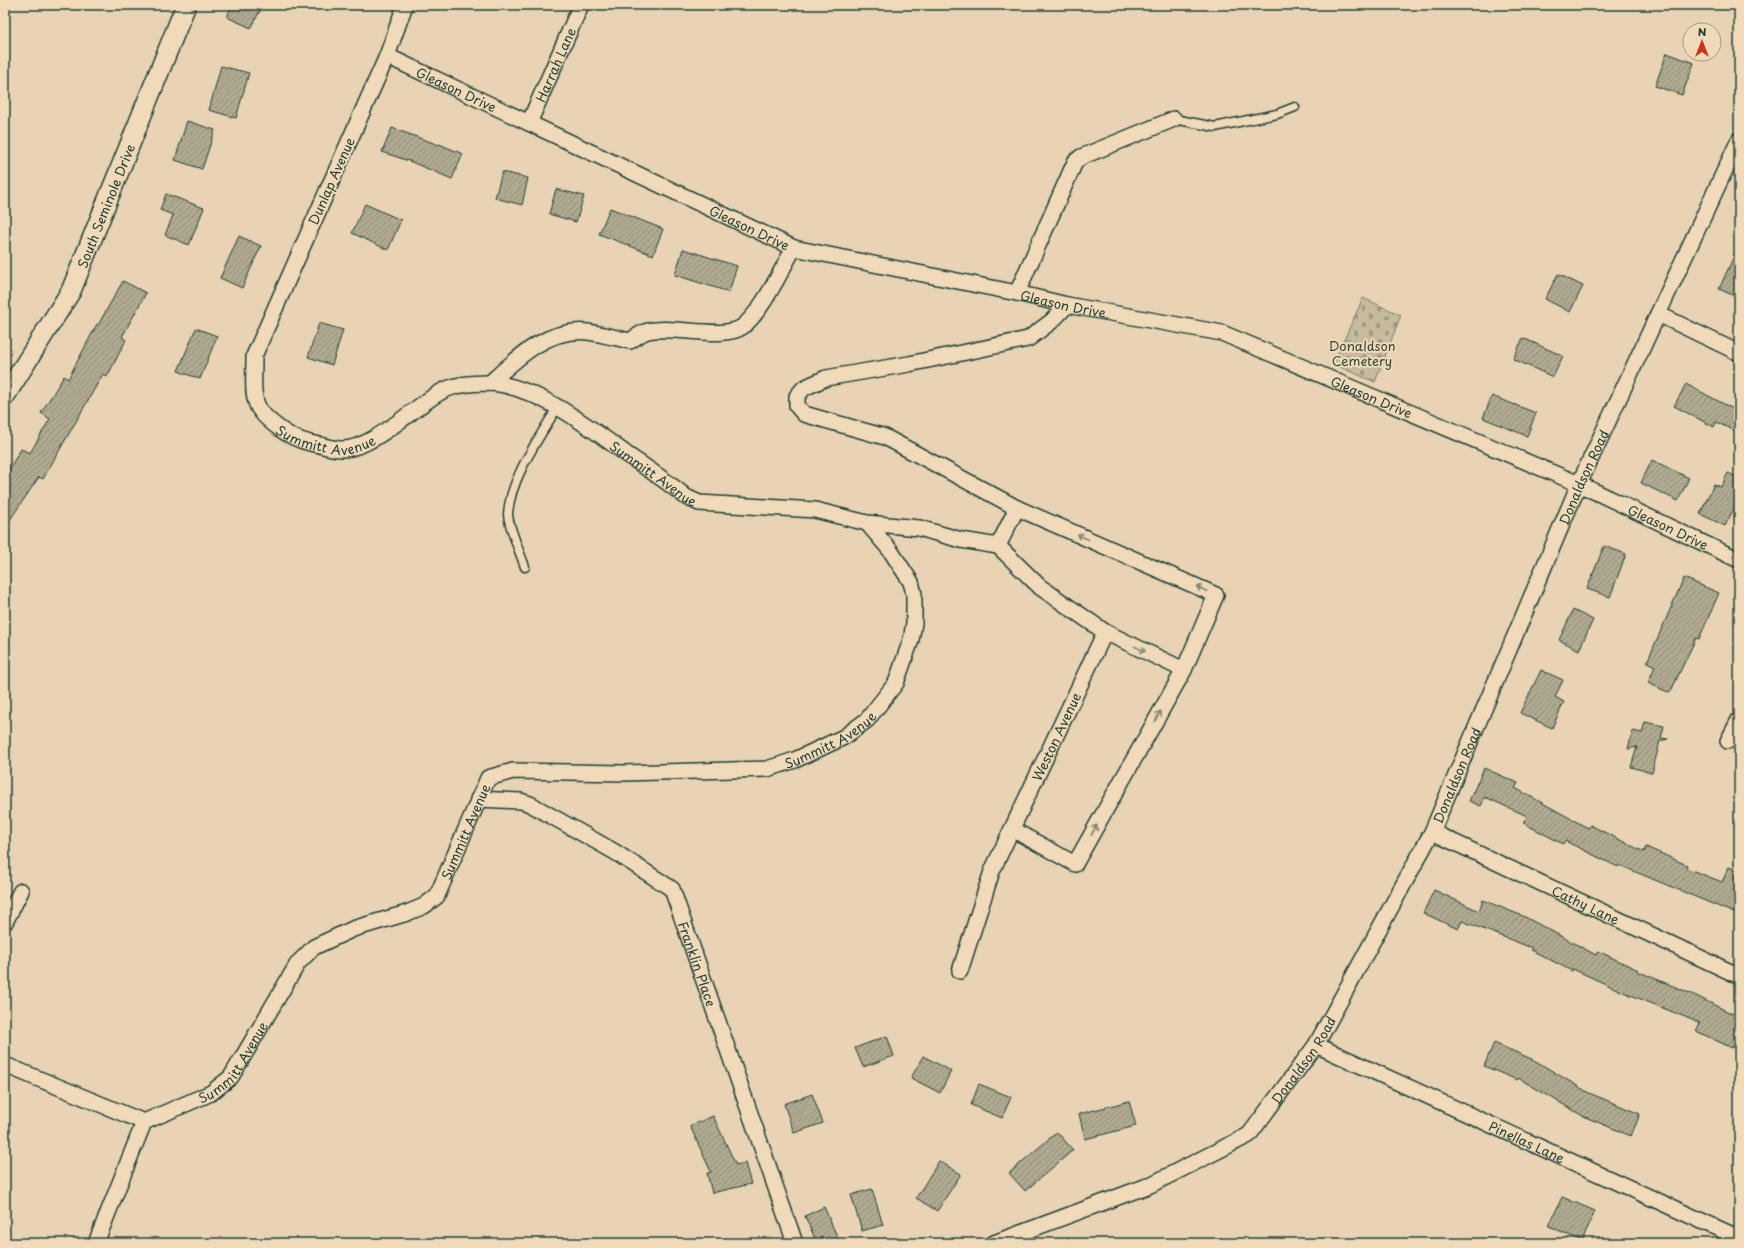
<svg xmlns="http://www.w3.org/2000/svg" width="1744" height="1248" font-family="'Playpen Sans',sans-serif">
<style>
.cemetery{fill:url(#cemetery-stones);stroke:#727c69}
.building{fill:url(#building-hatch);stroke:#1f3d34}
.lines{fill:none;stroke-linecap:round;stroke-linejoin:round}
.service-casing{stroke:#1f3d34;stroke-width:11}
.minor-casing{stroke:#1f3d34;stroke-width:18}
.tertiary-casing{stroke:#1f3d34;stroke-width:22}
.service{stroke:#f0dab9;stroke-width:8}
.minor{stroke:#f0dab9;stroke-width:15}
.tertiary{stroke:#f0dab9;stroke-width:19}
.oneway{stroke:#7d8470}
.labels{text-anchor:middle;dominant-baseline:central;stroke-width:4;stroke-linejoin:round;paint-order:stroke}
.street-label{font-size:13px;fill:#1f3d34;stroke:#f0dab9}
.park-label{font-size:13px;fill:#304a3f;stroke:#f0dab9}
</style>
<defs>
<pattern id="cemetery-stones" width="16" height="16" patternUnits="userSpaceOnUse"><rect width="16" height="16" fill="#c6bb9e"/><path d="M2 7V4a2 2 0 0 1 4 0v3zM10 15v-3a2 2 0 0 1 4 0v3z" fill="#a09982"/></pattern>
<pattern id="building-hatch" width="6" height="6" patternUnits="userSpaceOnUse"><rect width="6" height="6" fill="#b0aa90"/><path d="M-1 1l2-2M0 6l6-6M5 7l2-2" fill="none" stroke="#8f8c76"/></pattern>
</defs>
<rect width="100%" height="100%" fill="#e8d4b4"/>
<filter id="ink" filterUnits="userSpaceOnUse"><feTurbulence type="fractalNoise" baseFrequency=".025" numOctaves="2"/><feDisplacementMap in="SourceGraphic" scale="8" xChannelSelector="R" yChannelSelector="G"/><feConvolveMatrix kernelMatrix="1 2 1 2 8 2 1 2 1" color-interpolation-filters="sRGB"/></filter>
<g filter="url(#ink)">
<path class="cemetery" d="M1363 298 1401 315 1375 382 1333 364Z"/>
<g class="building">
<path d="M232 5H263L251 28 227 17Z"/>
<path d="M1667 53 1694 63 1682 95 1655 86Z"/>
<path d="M221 66 249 73 236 118 209 110Z"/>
<path d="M187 121 215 130 202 169 175 160Z"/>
<path d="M392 128 439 145V144L463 154 452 179 409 161 382 152Z"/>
<path d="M502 172 528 178 522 205 495 198Z"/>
<path d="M556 189 584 196 576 222 549 214Z"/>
<path d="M166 194 204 208 189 245 165 235 173 215 160 210Z"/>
<path d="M365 204 401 220 388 250 352 233Z"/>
<path d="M610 208 663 229 653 255 599 234Z"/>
<path d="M239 236 261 246 242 288 220 278Z"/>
<path d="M1739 245V298L1719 289Z"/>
<path d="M683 249 737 266 729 292 675 275Z"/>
<path d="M1558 274 1583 286 1570 312 1545 299Z"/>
<path d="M123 281 146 293 122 337 126 340 107 377 103 374 43 479 39 477 5 527V476L21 449 30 453 50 419 41 413 64 376 68 379 97 324 98 325Z"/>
<path d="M319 323 343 330 332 365 308 357Z"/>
<path d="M196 328 217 336 200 379 178 371Z"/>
<path d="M1523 338 1563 356 1553 377 1513 359Z"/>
<path d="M1686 384 1739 412V433L1716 422 1714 427 1674 406Z"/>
<path d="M1492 396 1536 413 1527 436 1483 418Z"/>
<path d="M1652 460 1689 478 1678 501 1641 483Z"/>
<path d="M1728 473 1739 478V498L1725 526 1700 514 1714 484 1721 487Z"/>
<path d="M1604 546 1626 554 1610 597 1587 589Z"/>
<path d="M1684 578 1719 593 1699 639 1696 638 1670 693 1648 683 1655 666 1647 662Z"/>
<path d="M1573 610 1593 620 1579 650 1559 640Z"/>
<path d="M1541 670 1563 680 1555 697 1564 702 1552 728 1520 713Z"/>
<path d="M1645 722 1664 726 1661 738 1668 739 1660 741 1652 773 1631 767 1637 747 1628 749 1633 731 1642 733Z"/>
<path d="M1484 768 1518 783 1515 788 1588 828 1590 825 1644 852 1646 847 1687 865 1686 868 1722 882 1729 867 1739 871V900L1734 913 1619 865 1618 867 1565 841 1563 844 1523 823 1527 816 1485 797 1481 806 1469 801Z"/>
<path d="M1434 890 1479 911 1483 900 1525 917 1596 955 1598 951 1638 970 1637 971 1692 994 1739 1017V1033L1732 1048 1696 1031 1700 1023 1621 991 1573 969 1572 971 1531 950 1532 948 1462 921 1458 929 1423 913Z"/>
<path d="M887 1036 894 1056 863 1067 855 1048Z"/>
<path d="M1494 1043 1534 1060 1589 1093 1640 1114 1631 1136 1583 1116 1518 1078 1517 1080 1484 1066Z"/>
<path d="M923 1056 951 1071 940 1093 911 1078Z"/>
<path d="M979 1084 1011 1097 1002 1118 971 1105Z"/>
<path d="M812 1094 823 1123 794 1133 784 1104Z"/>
<path d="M1129 1101 1136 1126 1085 1139 1079 1114Z"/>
<path d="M713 1116 736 1165 745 1163 751 1184 712 1193 707 1173 711 1172 690 1126Z"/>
<path d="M1057 1132 1073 1150 1025 1191 1009 1173Z"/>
<path d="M939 1161 961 1174 937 1211 916 1198Z"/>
<path d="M872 1189 883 1225 862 1231 851 1195Z"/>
<path d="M1562 1197 1595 1211 1582 1241 1549 1226Z"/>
<path d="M824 1207 840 1243H817L805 1216Z"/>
</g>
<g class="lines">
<defs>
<g id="service">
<path d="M1174 119 1215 127 1277 114 1295 107"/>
<path d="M525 567C521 555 508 525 508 514 510 479 539 438 557 408"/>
</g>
<g id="minor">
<path id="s1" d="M405 5 387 56 254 356C254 399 248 408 286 433 297 440 307 443 320 445 327 447 334 449 341 449 371 450 413 408 439 393 453 384 472 383 489 383 536 385 592 429 629 456 648 469 668 482 686 497L699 503 815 510 867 523 919 528 961 540 998 546 1017 508"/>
<path id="s2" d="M387 56 794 248 1017 293 1067 305 1222 333 1579 484 1739 560"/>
<path id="s3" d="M529 123 581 5"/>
<path d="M1017 293 1075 162 1081 157 1174 119"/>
<path d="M1067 305 1052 321 1028 339 909 364 826 378 804 388 797 396V406L804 414 885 437 1017 508 1216 595 1184 670 1105 632"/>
<path d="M1658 314 1739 353"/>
<path d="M490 383C516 359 548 327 588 332 602 334 616 338 630 341 635 338 642 332 648 331 672 325 724 340 742 327 762 312 781 270 794 248"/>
<path d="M1728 741 1739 720"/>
<path id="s4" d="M478 799 521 801 530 804 615 852 672 889 795 1243"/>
<path d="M1012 829 1075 864 1184 670"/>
<path id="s5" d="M1432 832 1739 976"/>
<path d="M5 922 21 891"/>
<path id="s6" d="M960 971 992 871 1105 632 1040 587 998 546"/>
<path id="s7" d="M1316 1045 1739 1238"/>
<path d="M5 1065 144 1122"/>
<path id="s8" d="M96 1243 144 1122 211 1093 231 1077 298 963 314 947 353 929 407 913 424 906 437 896 488 778 513 771 624 773 767 769 795 760 844 737 867 720 896 683 911 640 914 623V594L911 582 890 550 867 523"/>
<path id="s9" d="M994 1243 1150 1185 1249 1135 1316 1045 1432 832 1579 484 1739 140"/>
</g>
<g id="tertiary">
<path id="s10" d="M5 396 71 291 186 5"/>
</g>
</defs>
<use href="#service" class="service-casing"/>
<use href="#minor" class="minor-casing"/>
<use href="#tertiary" class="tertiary-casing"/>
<use href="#service" class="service"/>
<use href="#minor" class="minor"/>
<use href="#tertiary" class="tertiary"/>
</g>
<defs><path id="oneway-shaft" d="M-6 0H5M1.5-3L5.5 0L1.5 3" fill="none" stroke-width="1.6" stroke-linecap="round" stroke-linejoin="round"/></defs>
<g class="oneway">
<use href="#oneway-shaft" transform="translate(1083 537) rotate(-156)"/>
<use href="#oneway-shaft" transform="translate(1202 589) rotate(-156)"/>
<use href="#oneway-shaft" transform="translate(1140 649) rotate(26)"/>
<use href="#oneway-shaft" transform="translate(1158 716) rotate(-61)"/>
<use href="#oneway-shaft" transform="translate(1094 830) rotate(-61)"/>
</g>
</g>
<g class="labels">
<g class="street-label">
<text stroke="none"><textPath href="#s3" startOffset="64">Harrah Lane</textPath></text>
<text stroke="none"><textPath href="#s2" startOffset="77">Gleason Drive</textPath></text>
<text transform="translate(331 181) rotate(-66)">Dunlap Avenue</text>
<text stroke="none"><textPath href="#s10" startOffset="216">South Seminole Drive</textPath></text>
<text stroke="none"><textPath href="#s2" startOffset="401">Gleason Drive</textPath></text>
<text stroke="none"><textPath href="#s2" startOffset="725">Gleason Drive</textPath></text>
<text stroke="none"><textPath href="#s2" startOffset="1049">Gleason Drive</textPath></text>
<text stroke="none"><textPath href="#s1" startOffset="514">Summitt Avenue</textPath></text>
<text stroke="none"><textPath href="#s1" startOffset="886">Summitt Avenue</textPath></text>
<text stroke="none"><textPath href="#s9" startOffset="1018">Donaldson Road</textPath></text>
<text stroke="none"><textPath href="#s2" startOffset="1373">Gleason Drive</textPath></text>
<text stroke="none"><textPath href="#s6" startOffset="254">Weston Avenue</textPath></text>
<text stroke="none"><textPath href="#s8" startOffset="996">Summitt Avenue</textPath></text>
<text stroke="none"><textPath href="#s9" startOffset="694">Donaldson Road</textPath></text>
<text stroke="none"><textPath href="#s8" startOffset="588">Summitt Avenue</textPath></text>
<text stroke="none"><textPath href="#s5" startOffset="170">Cathy Lane</textPath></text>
<text stroke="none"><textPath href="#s4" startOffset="297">Franklin Place</textPath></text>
<text stroke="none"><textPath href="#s8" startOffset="241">Summitt Avenue</textPath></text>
<text stroke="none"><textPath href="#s9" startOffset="370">Donaldson Road</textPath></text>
<text stroke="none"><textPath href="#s7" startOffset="232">Pinellas Lane</textPath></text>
</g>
<g class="park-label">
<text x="1362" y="345">Donaldson<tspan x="1362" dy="15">Cemetery</tspan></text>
</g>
</g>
<rect width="1744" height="1248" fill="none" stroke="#f0dab9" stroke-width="20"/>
<rect x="10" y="10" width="1724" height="1228" fill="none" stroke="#1f3d34" stroke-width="1.5" filter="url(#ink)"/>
<g transform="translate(1702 42)"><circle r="19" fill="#f0dab9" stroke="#9c9b84"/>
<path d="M0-3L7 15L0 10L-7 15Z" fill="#c8321e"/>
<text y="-6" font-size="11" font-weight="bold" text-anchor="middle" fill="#1f3d34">N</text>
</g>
</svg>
